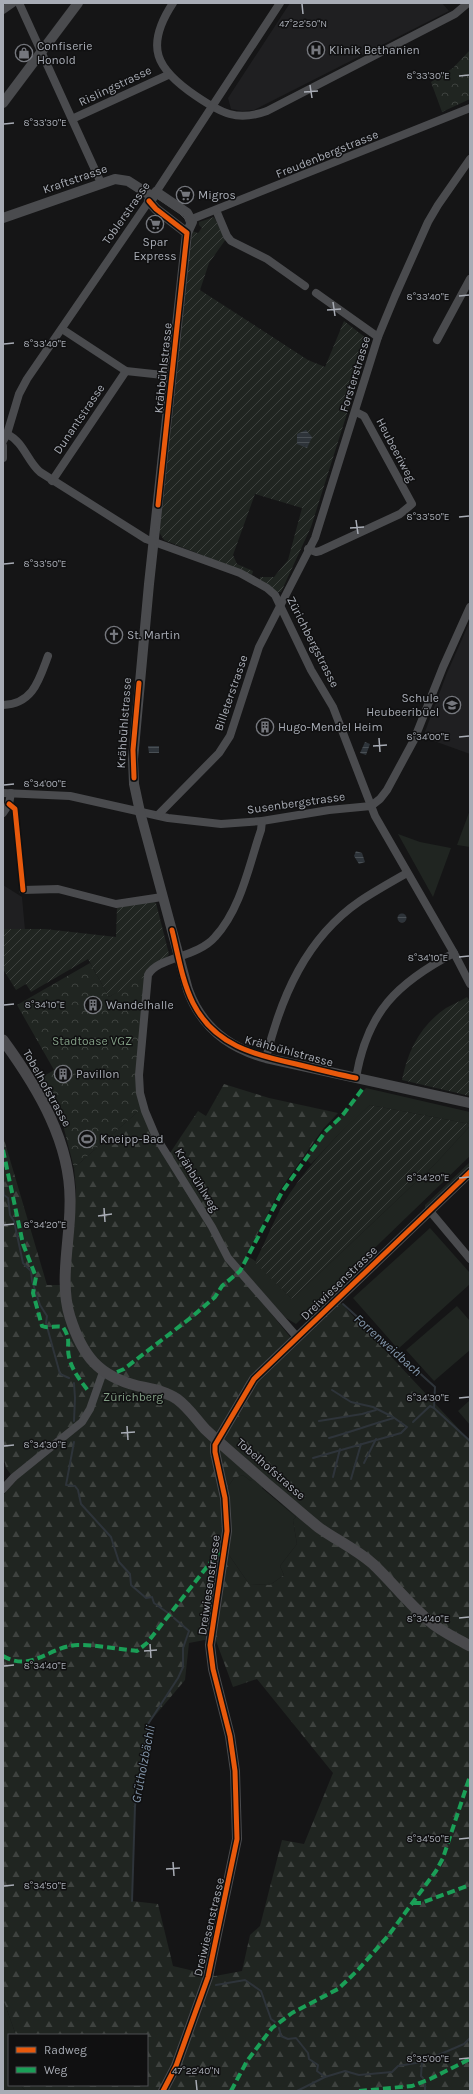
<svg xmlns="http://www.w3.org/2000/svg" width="473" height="2094" font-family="Karla,sans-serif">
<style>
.built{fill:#1f1f21}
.grass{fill:#202521}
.forest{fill:url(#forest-firs);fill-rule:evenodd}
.park{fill:url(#park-crowns)}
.garden{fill:url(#garden-furrows)}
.water{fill:url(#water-rules)}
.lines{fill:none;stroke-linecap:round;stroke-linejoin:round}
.stream{stroke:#2e343a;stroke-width:2}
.minor{stroke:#4a4b4e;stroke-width:8}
.tertiary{stroke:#4a4b4e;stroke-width:10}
.secondary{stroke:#49494c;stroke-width:11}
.tram{stroke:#4b4c4f;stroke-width:1}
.quiet{stroke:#1a9f57;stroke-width:4;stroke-dasharray:8 4;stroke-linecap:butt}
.cycleway-casing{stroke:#101011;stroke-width:8}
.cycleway{stroke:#e8590c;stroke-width:5}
.ticks{fill:none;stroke:#a8acb5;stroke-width:1.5}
.labels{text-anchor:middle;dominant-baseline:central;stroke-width:3;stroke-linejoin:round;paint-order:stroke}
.poi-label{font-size:12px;fill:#a8acb5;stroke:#101011;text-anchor:start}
.street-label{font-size:12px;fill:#a8acb5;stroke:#101011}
.park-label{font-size:12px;fill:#829e85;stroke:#101011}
.water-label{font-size:13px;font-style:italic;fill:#8397ac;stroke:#101011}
.ticks-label{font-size:10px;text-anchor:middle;fill:#a8acb5;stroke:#101011;stroke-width:3;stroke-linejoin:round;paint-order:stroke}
</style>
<defs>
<pattern id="forest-firs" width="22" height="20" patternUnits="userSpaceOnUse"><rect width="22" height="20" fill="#202521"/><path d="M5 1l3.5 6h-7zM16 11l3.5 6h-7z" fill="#3e423f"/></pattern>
<pattern id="park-crowns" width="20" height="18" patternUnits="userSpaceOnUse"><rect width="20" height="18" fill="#202521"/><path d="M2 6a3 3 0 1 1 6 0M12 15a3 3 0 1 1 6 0" fill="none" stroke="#3e423f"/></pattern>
<pattern id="garden-furrows" width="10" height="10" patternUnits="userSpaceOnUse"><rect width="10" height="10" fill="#202521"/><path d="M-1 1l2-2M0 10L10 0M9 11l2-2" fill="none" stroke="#3e423f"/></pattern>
<pattern id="water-rules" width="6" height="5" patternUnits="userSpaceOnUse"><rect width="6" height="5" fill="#2e343a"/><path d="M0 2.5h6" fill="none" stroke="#494f54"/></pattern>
</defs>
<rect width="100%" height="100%" fill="#151516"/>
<g class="built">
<path d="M290 3H442L449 11 254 110 242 111 231 109 228 98Z"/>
<path d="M470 621V754L423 737 447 673Z"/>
<path d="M3 885 22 897 25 930 3 929Z"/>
</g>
<g class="grass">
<path d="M470 810V847L457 845Z"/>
<path d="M398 834 420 842 451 848 433 897Z"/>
<path d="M366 1088 470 1112V1124L370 1105 337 1136 311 1164 305 1158 325 1130 343 1114Z"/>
<path d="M470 1126V1156L296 1324 286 1318 242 1270 249 1257 254 1260 292 1299 435 1164Z"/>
<path d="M470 1162V1166L425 1210V1205Z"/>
<path d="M430 1228 470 1273V1284L398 1349 353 1298Z"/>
<path d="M457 1306 470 1321V1350L434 1381 406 1350Z"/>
<path d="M470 1400V1425L458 1411Z"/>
<path d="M243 1475 251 1481 254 1478 263 1487 262 1488 296 1517 293 1520 297 1544 280 1566 284 1575 270 1585 249 1584 222 1545V1495L234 1478Z"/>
<path d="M3 1999 16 2035H9V2085H20L26 2091H3Z"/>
</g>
<g class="forest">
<path d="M224 1084 269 1098 338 1113 323 1129 280 1190 240 1268 230 1256 168 1156 198 1111 206 1116Z"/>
<path d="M142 1108 151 1132 226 1258 295 1343 339 1301 470 1441V2091H26L20 2085H147V2035H16L3 1999V1495L16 1481 6 1468 3 1455V1136L47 1285H68L76 1190 74 1168ZM243 1475 251 1481 254 1479 296 1517 293 1520 297 1544 280 1566 284 1575 270 1585 249 1584 222 1545V1495L234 1478ZM215 1638 233 1687 257 1679 333 1773 304 1844 282 1840 260 1926 250 1935 242 1971 215 1976 173 1966 158 1904 132 1901 135 1806 148 1724 185 1680 189 1643Z"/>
</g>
<g class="park">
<path d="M470 50V99L442 112 431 82 453 68Z"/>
<path d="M90 963 109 997 146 974 142 1108 74 1168 63 1125 39 1079 54 1070 17 1005Z"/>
</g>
<g class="garden">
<path d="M214 217 226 239 209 263 200 290 308 360 325 367 344 321 370 341 311 527 281 592H275L260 580V577H274L288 560 302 508 255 494 233 555 237 564 253 571 252 575 164 540 159 532 192 231 198 233 202 228 199 225V222Z"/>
<path d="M152 901 156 903 169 954C159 971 126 987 109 997L88 959 31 992 26 984 16 990 3 969V929H45L116 937 117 906Z"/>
<path d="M467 997 470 1001V1096L402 1080C408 1050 420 1026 446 1008 453 1004 461 1001 467 997Z"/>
<path d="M370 1105 470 1124V1126L435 1164 292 1299 255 1262C267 1239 276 1214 290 1193 313 1160 340 1131 370 1105Z"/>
</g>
<g class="water">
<path d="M306 430 312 437 307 448 297 444V434Z"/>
<path d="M365 742 370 744 366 755 360 753Z"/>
<path d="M148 746H159V753H149Z"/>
<path d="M356 851 362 853 365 862 359 864 354 856Z"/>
<circle cx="402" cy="918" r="4.5"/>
<path d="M91 1133 95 1140 83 1145 80 1138Z"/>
</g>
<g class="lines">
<g class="stream">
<path d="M3 1185 4 1195 8 1198 10 1215 14 1221 23 1263 31 1271 32 1281 40 1305 47 1316 46 1323 60 1374 69 1378"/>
<path d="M343 1304 435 1387 434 1408 470 1441"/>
<path d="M74 1383 75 1398 74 1421"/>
<path d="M319 1421 362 1414 376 1410"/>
<path d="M413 1422 430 1406 434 1408"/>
<path d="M329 1438C351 1432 372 1424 394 1418"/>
<path d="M74 1442 66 1485 75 1486 78 1490 81 1504 111 1537 119 1562 130 1574 131 1585 146 1598 152 1597 154 1603 168 1613"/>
<path d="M313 1458 401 1433 407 1427 393 1417 373 1407 351 1402 332 1390"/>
<path d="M364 1463 376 1439"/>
<path d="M333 1477 340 1449"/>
<path d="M351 1479 361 1444"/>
<path d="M132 1901 135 1806 148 1724 178 1678 183 1667V1648L189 1631 174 1618"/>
<path d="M216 1985 245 1980 261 1991 271 2019 275 2022"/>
<path d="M279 2028 281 2036 288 2039 296 2038 308 2053 309 2059 318 2065 317 2071 325 2077"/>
<path d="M422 2062 421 2076 423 2078"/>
<path d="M425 2084V2091"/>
<path d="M297 2091 325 2077 345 2071 359 2075 392 2072 398 2066 422 2062 464 2044 470 2038"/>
</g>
<g class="minor">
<path d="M19 3 101 183"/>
<path d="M173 3C144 47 156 69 196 96 221 113 237 122 267 111L455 14 468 3"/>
<path d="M3 10 13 3"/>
<path d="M72 119 168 75"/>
<path d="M156 192 280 3"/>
<path d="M216 210 227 236 231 241 267 259 305 286"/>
<path d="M192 219 470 108"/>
<path d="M316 293 378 337"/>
<path d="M62 329 126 371 172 376"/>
<path d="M437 340 470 279"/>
<path d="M7 434C24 442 27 461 40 472L146 539 240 573 267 588 275 595 311 670 333 707 375 816 454 953 470 984"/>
<path d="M3 441 7 434 19 394 27 379 149 201"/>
<path d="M3 446V458"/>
<path d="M52 481 126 371"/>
<path d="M308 549 316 552 320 551 400 514 412 504 364 416 356 412"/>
<path d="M3 705C33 704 39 680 48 656"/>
<path d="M3 793 70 796 168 818 221 824 262 821 329 810 371 806 380 799 387 790 414 740 443 667 470 607"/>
<path d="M3 813 9 804 11 793"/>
<path d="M158 815 219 753 230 736 259 647 315 538 378 337 395 296 428 222 438 205 470 159"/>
<path d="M262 821 261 830C249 865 241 909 215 937 197 958 157 957 148 975L139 1075 140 1093 145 1111 156 1137 212 1227 228 1258 297 1337"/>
<path d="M23 890 58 889 116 904 162 897"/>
<path d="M266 1058C281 997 306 938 360 901 375 891 391 882 407 873"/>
<path d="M356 1078C367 1012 397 983 454 953"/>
<path d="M429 1210 470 1259"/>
<path d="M3 1489 14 1477 82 1422 90 1409 103 1372"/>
</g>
<g class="tertiary">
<path d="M3 103 78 3"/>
<path d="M3 218 115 179 128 181 153 197"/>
<path d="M187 233 156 209 149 201 156 192 187 213 192 222 187 233 149 584 133 759 134 784 140 812 188 990C201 1026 229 1048 266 1058L470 1103"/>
<path d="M163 2091 176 2066 208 1977 237 1839 235 1771 230 1736 213 1669 210 1645 227 1531 225 1498 215 1452V1445L254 1379 470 1172"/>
</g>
<path class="secondary" d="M3 1040C38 1088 72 1144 70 1205 70 1241 59 1282 70 1317 82 1355 98 1376 138 1386 151 1389 166 1391 177 1399 188 1407 196 1419 205 1429 225 1448 247 1466 267 1484 284 1498 301 1513 318 1527 336 1540 356 1549 373 1564 392 1582 408 1603 428 1620 440 1631 456 1638 470 1646"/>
<path class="tram" d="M3 216 107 179 117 177 127 178 179 213 185 219 188 227 134 756 138 797 187 982C196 1014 218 1039 250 1051L470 1102"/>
<g class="quiet">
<path d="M3 1150 23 1244 36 1277 33 1293 42 1326C49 1329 55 1325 63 1327 72 1341 66 1343 69 1357 72 1371 81 1381 89 1392"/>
<path d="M117 1372 124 1369 193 1316 215 1297 222 1286 240 1271 282 1192 325 1132 342 1116 364 1087"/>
<path d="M3 1656C32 1673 49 1646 78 1645 98 1645 117 1649 137 1651L147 1643 214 1558 224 1552"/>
<path d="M413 1903H421L470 1885"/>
<path d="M231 2091 247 2061 272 2028 292 2013 338 1989 358 1970 388 1936 436 1871 443 1858 470 1776"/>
<path d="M359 2091 412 2086 430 2079 470 2059"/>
</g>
<defs>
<g id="cycleway">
<path d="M149 201 156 209 187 233 158 505"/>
<path d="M134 778 133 750 139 683"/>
<path d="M9 804 15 809 23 890"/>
<path d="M172 930C178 954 182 981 193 1003 214 1045 254 1055 296 1064 316 1069 336 1074 356 1078"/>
<path d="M163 2091 176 2066 208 1977 237 1839 235 1771 230 1736 213 1669 210 1645 227 1531 225 1498 215 1452V1445L254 1379 470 1172"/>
</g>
</defs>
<use href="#cycleway" class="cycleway-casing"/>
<use href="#cycleway" class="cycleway"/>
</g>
<path class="ticks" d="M302 4 303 14M459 76 469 75M310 85 312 98M304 92 318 91M4 124 14 123M459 296 469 295M333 302 335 316M327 310 341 309M4 344 14 343M459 517 469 516M356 520 358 534M350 528 364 527M4 564 14 563M459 737 469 736M379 738 380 752M373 746 387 745M4 785 14 784M459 957 469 956M4 1005 14 1004M459 1178 469 1177M104 1208 105 1222M98 1216 112 1214M4 1225 14 1224M459 1398 469 1397M127 1426 128 1440M121 1433 135 1432M4 1446 14 1445M459 1618 469 1617M150 1644 151 1658M144 1651 157 1650M4 1666 14 1665M459 1839 469 1838M173 1862 174 1876M166 1869 180 1868M4 1886 14 1885M459 2059 469 2058M196 2080 197 2090"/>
<defs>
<symbol id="hospital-ring" viewBox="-11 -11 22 22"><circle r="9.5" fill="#101011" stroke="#75777d" stroke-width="1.5"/><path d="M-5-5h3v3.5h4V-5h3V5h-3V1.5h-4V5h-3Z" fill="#75777d"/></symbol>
<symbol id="shop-ring" viewBox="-11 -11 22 22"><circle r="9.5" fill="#101011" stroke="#75777d" stroke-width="1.5"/><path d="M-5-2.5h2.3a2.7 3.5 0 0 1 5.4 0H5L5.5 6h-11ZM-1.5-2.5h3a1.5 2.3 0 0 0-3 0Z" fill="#75777d"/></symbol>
<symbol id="supermarket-ring" viewBox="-11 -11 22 22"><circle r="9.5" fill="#101011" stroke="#75777d" stroke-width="1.5"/><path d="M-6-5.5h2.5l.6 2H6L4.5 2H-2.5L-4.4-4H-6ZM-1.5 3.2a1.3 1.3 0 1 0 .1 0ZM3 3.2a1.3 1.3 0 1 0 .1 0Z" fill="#75777d"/></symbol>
<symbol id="church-ring" viewBox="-11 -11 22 22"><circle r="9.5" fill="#101011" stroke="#75777d" stroke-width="1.5"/><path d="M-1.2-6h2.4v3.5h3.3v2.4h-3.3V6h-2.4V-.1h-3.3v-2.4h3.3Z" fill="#75777d"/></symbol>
<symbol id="school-ring" viewBox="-11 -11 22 22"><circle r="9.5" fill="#101011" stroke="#75777d" stroke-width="1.5"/><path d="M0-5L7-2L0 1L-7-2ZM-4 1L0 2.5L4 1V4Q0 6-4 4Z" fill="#75777d"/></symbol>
<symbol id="building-ring" viewBox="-11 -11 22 22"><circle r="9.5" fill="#101011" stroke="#75777d" stroke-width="1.5"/><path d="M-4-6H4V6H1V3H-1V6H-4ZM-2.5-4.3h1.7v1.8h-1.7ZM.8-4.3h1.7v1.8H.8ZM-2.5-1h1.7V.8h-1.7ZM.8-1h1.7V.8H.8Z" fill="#75777d"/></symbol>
<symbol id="stadium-ring" viewBox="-11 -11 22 22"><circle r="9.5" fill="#101011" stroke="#75777d" stroke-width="1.5"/><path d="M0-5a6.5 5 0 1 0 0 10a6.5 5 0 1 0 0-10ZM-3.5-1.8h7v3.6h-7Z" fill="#75777d"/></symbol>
</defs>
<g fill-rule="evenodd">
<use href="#hospital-ring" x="306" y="40" width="20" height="20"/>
<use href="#shop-ring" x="14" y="43" width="20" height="20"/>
<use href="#supermarket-ring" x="175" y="185" width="20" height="20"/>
<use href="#supermarket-ring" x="145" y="214" width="20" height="20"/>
<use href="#church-ring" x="104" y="625" width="20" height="20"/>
<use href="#school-ring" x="442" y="695" width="20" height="20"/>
<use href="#building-ring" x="255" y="717" width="20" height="20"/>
<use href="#building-ring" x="83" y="995" width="20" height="20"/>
<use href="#building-ring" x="53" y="1064" width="20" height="20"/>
<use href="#stadium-ring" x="77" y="1129" width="20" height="20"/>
</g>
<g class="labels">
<g class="poi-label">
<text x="37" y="46">Confiserie<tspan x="37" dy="14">Honold</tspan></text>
<text x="329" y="50">Klinik Bethanien</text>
<text x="198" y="195">Migros</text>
<text x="155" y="242" text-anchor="middle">Spar<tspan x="155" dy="14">Express</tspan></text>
<text x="127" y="635">St. Martin</text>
<text x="439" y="698" text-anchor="end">Schule<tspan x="439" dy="14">Heubeeribüel</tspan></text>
<text x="278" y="727">Hugo-Mendel Heim</text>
<text x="106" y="1005">Wandelhalle</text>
<text x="76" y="1074">Pavillon</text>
<text x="100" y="1139">Kneipp-Bad</text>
</g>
<g class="street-label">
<text transform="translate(115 86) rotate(-25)">Rislingstrasse</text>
<text transform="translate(327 154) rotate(-22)">Freudenbergstrasse</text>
<text transform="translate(75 179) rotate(-19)">Kraftstrasse</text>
<text transform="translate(126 213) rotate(-55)">Toblerstrasse</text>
<text transform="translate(163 368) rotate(-84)">Krähbühlstrasse</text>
<text transform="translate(355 374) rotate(-73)">Forsterstrasse</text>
<text transform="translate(79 419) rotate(-56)">Dunantstrasse</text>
<text transform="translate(396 450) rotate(62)">Heubeeriweg</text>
<text transform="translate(313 642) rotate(63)">Zürichbergstrasse</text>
<text transform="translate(231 693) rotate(-71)">Billeterstrasse</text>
<text transform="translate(124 723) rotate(-86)">Krähbühlstrasse</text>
<text transform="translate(296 803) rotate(-8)">Susenbergstrasse</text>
<text transform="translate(289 1051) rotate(15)">Krähbühlstrasse</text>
<text transform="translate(47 1088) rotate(61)">Tobelhofstrasse</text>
<text transform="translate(197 1180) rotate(58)">Krähbühlweg</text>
<text transform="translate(339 1283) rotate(-44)">Dreiwiesenstrasse</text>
<text transform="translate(271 1469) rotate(41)">Tobelhofstrasse</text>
<text transform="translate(209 1585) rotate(-82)">Dreiwiesenstrasse</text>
<text transform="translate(209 1927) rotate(-77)">Dreiwiesenstrasse</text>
</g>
<g class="park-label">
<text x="92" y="1041">Stadtoase VGZ</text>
<text x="133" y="1397">Zürichberg</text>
</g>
<g class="water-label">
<text transform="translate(388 1345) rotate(42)">Forrenweidbach</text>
<text transform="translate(143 1764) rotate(-79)">Grütholzbächli</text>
</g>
</g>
<g class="ticks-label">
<text x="303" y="27">47°22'50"N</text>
<text x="428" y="79">8°33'30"E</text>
<text x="45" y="126">8°33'30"E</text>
<text x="428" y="300">8°33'40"E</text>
<text x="45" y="347">8°33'40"E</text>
<text x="428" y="520">8°33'50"E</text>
<text x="45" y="567">8°33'50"E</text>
<text x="428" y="740">8°34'00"E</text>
<text x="45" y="787">8°34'00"E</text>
<text x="428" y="961">8°34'10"E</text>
<text x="45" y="1008">8°34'10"E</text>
<text x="428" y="1181">8°34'20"E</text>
<text x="45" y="1228">8°34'20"E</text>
<text x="428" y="1401">8°34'30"E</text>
<text x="45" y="1448">8°34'30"E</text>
<text x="428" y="1622">8°34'40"E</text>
<text x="45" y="1669">8°34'40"E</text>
<text x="428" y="1842">8°34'50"E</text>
<text x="45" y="1889">8°34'50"E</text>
<text x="428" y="2062">8°35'00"E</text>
<text x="196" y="2074">47°22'40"N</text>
</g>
<rect width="473" height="2094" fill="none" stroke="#a8acb5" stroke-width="8"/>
<rect x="8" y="2034" width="140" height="52" fill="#101011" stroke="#4d4e53"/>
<rect x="16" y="2047" width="20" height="6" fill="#e8590c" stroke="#4d4e53"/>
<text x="44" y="2054" font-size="12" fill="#a8acb5">Radweg</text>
<rect x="16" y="2067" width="20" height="6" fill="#1a9f57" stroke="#4d4e53"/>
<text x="44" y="2074" font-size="12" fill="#a8acb5">Weg</text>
</svg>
